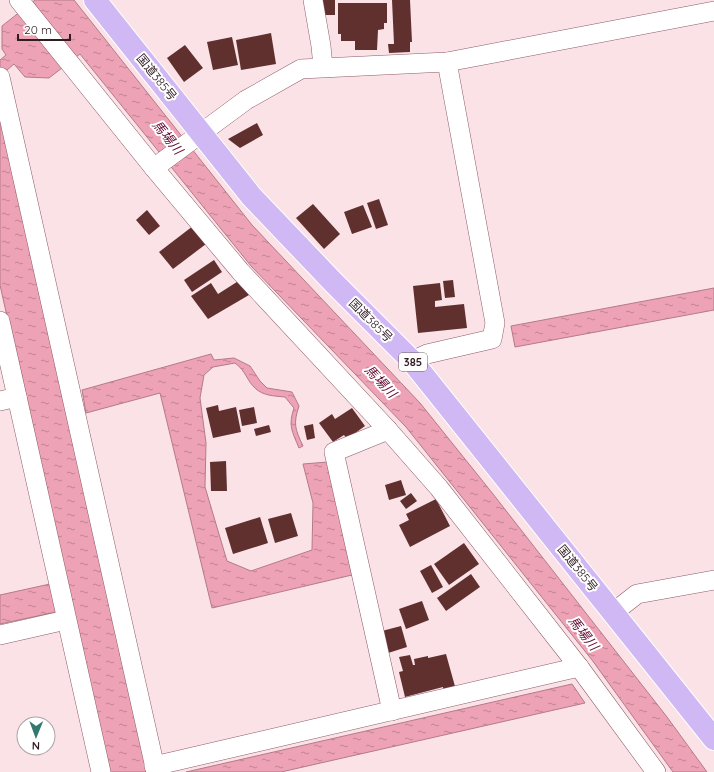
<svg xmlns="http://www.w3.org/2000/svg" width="714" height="772" font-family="Quicksand,'Noto Sans JP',sans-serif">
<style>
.water{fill:url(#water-ripples);stroke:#b57a89}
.building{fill:#60302f}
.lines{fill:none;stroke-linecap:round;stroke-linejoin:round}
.street-casing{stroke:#8e5b69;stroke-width:20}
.highway-casing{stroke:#fff;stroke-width:24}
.street{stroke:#fff;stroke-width:19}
.highway{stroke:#d0b8f5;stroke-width:22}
.labels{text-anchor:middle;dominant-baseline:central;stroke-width:4;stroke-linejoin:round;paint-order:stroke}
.shield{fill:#fff;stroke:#6f6064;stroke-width:1}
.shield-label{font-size:11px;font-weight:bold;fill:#311c22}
.street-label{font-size:12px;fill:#311c22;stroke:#fff}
.water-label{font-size:13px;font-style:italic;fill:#60072d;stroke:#fff}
</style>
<defs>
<pattern id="water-ripples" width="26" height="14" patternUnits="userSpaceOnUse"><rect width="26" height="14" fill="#eda2b5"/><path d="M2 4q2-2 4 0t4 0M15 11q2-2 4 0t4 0" fill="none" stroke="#c18393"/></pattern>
</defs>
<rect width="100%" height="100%" fill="#fae2e7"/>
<g class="water">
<path d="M35 0H74L252 225 420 403 493 494 667 717 707 772H673L592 660 406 427 251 266 80 54 49 78 25 77 14 64 0 76V60L6 55 2 49V26Z"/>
<path d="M0 107 149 772H109L0 285Z"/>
<path d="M714 288V310L515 347 511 326Z"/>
<path d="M211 354 214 360 234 358 250 366 260 381 267 388 292 392 299 406C293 424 295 429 303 446L299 448C292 431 288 426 294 408L285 397C275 396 263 396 255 388 247 381 246 371 235 363L213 367 204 375 200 398 206 443 205 487 227 561 251 571 312 550 313 503 303 464 328 462 352 575 212 608 160 393 86 413 82 390Z"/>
<path d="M50 584 56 612 0 624V595Z"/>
<path d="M572 684 585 703 281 772H186Z"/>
</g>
<g class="building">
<rect x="322" y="0" width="13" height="15"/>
<path d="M392 0H410L412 42H410V52L389 53 388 44H394Z"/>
<path d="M338 3H387V23H384V29L378 30 377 50H355V41H341V34H338Z"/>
<path d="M271 33 276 64 241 70 236 40Z"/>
<path d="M232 37 238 65 213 70 207 42Z"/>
<path d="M185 45 203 68 184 82 167 58Z"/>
<path d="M257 123 263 135 240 148 228 139Z"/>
<path d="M379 199 388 225 376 229 367 203Z"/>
<path d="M313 204 340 234 324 249 296 218Z"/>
<path d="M363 205 372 227 352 234 344 212Z"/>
<path d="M147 210 160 226 149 235 136 220Z"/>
<path d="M193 226 206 244 173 269 159 252Z"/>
<path d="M214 260 222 272 192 292 184 280Z"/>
<path d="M240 280 249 295 208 319 191 296 211 283 218 294Z"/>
<path d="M453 280 455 297 445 298 443 281Z"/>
<path d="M440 283 442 300 435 301V307L464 304 467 328 418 333 413 286Z"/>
<path d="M218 405 219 411 236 407 241 432 213 438 206 408Z"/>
<path d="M254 407 257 423 242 426 239 410Z"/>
<path d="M352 408 365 426 347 439 344 435 333 442 319 423 332 414 335 419Z"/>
<path d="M313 424 315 438 307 440 304 426Z"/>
<path d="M269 425 271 432 256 436 254 429Z"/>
<path d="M226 461 227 491H211L210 462Z"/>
<path d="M401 480 406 495 389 500 385 485Z"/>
<path d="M411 493 417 501 406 509 400 501Z"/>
<path d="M436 499 450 526 410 547 399 525 409 520 406 514Z"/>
<path d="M291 513 298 536 275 543 268 519Z"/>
<path d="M260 517 268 543 233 554 225 528Z"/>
<path d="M464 543 479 564 449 585 434 564Z"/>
<path d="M431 565 443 587 432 593 420 571Z"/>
<path d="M471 574 480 587 446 611 437 598Z"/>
<path d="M422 601 429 620 406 629 399 609Z"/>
<path d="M401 626 407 647 385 654 378 632Z"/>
<path d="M446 654 456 690 444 693 443 687 405 697 399 672 403 671 399 657 410 655 413 665H415L414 659 428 656V658Z"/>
</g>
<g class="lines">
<defs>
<g id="street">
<path d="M19 0 154 168 240 271 388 430 439 488 579 667 656 772"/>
<path d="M313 0 321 46 323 67"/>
<path d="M0 77 156 772"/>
<path d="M154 168 246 100 301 69 447 62 714 11"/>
<path d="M0 321 101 772"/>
<path d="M412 361 427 354 492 339 495 323 447 62"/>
<path d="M0 401 17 397"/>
<path d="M388 430 334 452 392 711"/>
<path d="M614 612 637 594 714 580"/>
<path d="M0 635 66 620"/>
<path d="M154 766 579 667"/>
</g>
<path id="highway" d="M95 0 251 196 333 282 412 361 714 739"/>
</defs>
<use href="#street" class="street-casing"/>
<use href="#highway" class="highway-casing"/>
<use href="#street" class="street"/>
<use href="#highway" class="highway"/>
</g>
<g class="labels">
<rect class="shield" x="399" y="353" width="28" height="18" rx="3"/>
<g class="shield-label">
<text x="413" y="362">385</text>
</g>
<g class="street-label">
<text transform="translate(157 77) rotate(51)">国道385号</text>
<text transform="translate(371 320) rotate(45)">国道385号</text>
<text transform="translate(578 568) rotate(51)">国道385号</text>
</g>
<g class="water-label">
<text transform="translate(168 137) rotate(51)">馬場川</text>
<text transform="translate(381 381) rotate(47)">馬場川</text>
<text transform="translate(584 633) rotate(52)">馬場川</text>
</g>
</g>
<g transform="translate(36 736) rotate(181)"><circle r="19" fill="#ffffff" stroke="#ada4a7"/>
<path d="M0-3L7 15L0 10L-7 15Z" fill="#32786e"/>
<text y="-6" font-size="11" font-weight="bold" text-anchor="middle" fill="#311c22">N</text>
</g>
<path d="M18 34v6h52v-6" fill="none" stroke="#311c22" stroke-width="2"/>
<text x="24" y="34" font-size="12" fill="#311c22" stroke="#ffffff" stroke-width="3" paint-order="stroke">20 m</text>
</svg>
